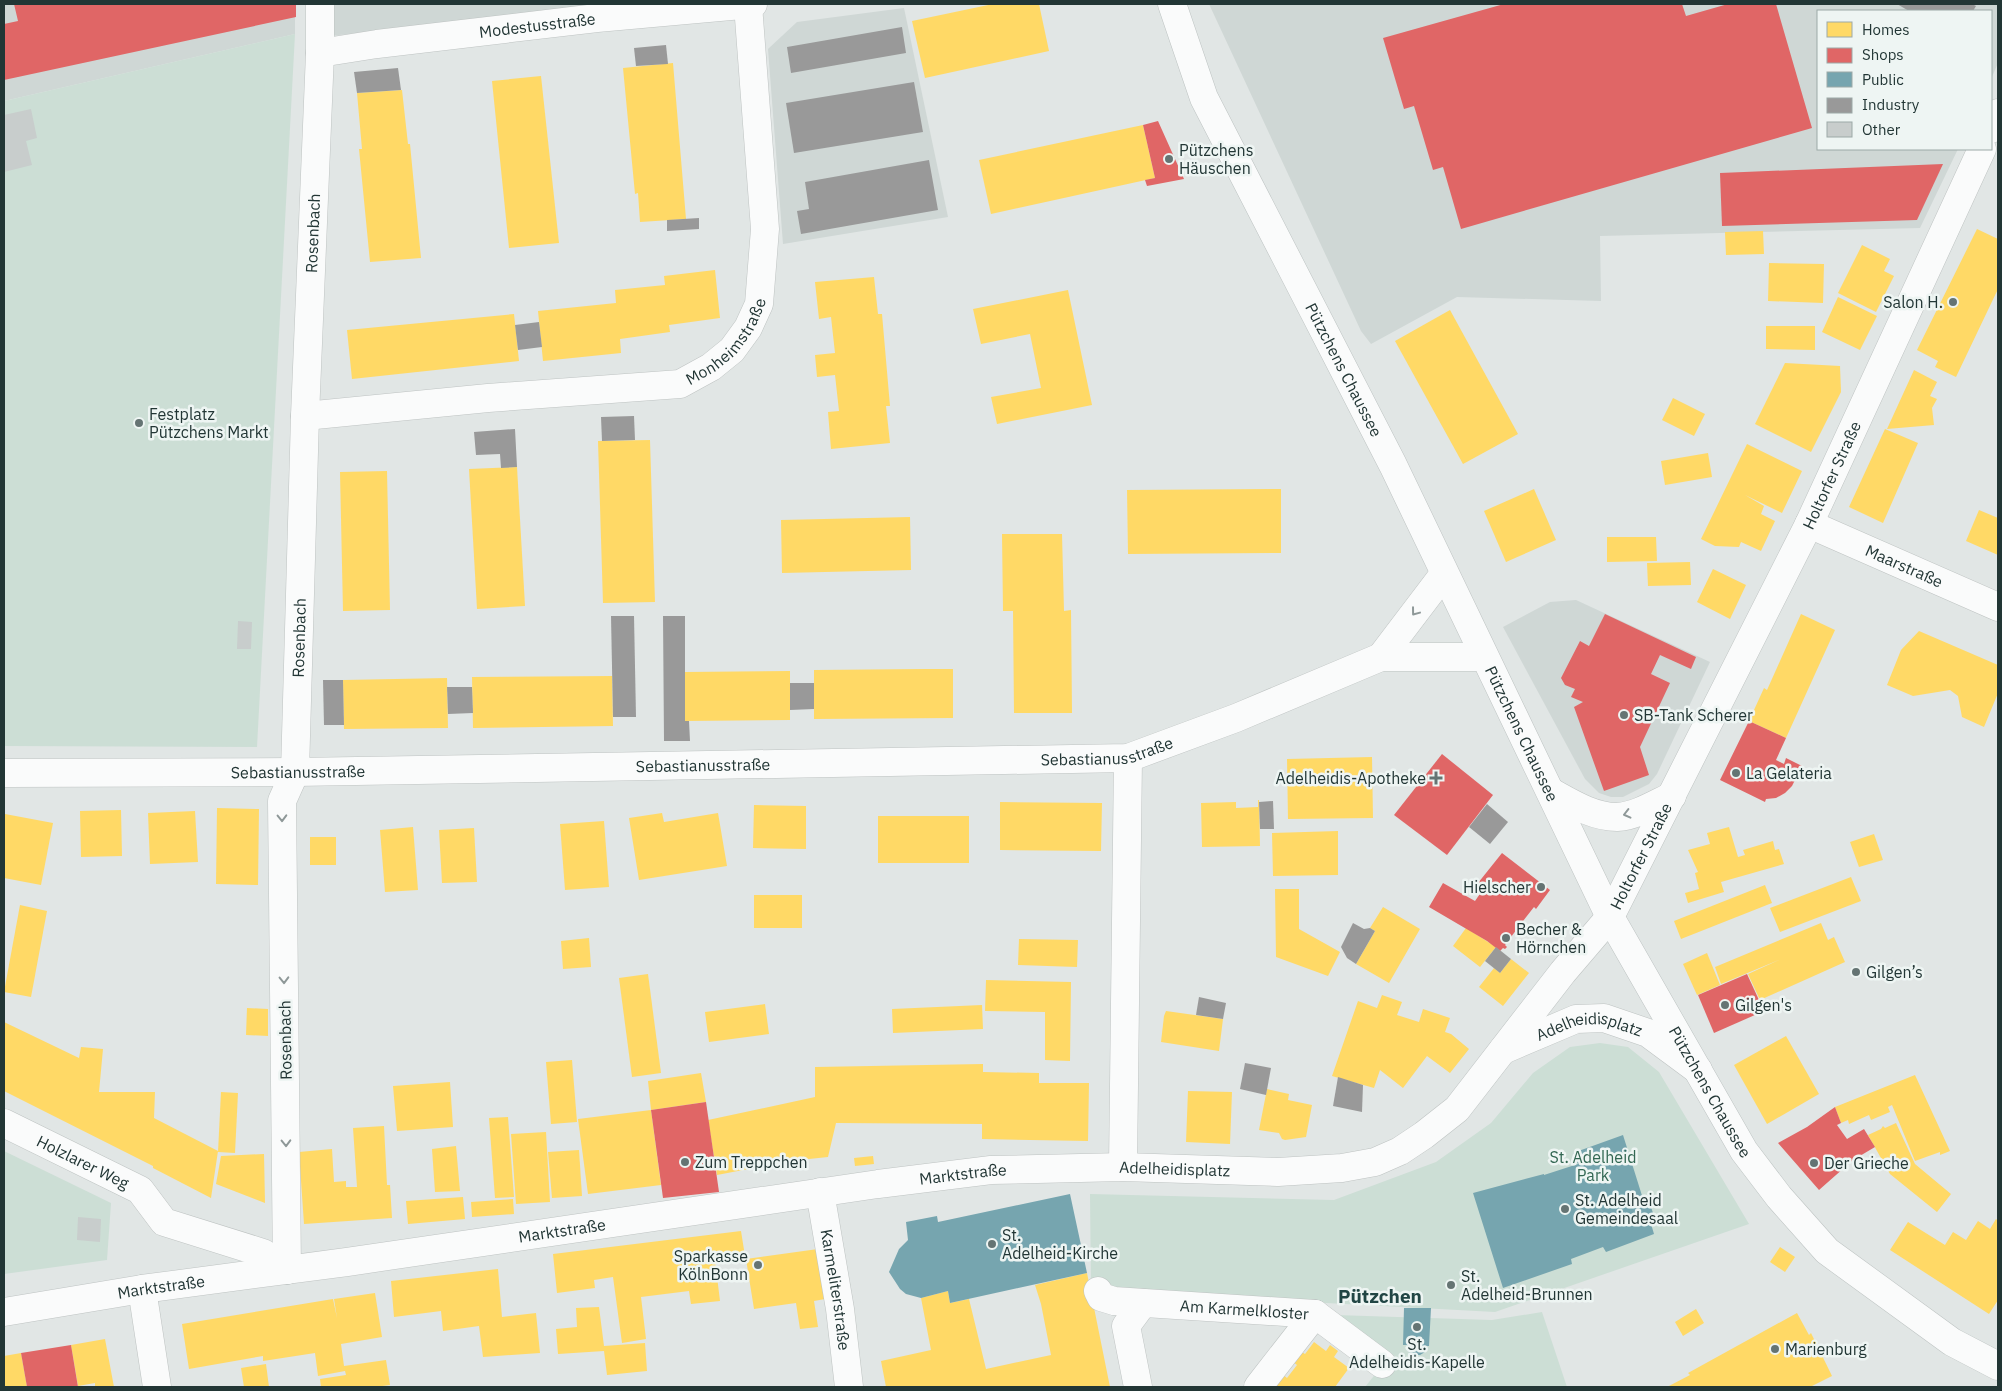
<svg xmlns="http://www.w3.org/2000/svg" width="2002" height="1391" font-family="'IBM Plex Sans',sans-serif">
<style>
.built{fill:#cfd7d5}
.green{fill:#ccded5}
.homes{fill:#ffd966}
.shops{fill:#e06666}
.public{fill:#76a5af}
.industry{fill:#999}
.building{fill:#c8cdcc}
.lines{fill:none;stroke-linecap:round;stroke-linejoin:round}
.street-casing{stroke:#bec3c2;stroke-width:29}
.secondary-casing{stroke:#bdc3c2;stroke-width:29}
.street{stroke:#fafbfb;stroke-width:28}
.secondary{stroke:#fafbfb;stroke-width:28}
.oneway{stroke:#8e9898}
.poi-dot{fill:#657473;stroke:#eef5f3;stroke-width:2}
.labels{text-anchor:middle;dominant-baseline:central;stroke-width:5;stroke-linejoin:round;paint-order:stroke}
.street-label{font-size:16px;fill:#223635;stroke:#eef5f3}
.poi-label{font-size:16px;fill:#223635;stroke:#eef5f3;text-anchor:start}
.park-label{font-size:16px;fill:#326752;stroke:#eef5f3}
.quarter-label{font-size:19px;font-weight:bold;fill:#214544;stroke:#eef5f3}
</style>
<rect width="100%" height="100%" fill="#e1e6e5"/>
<g class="built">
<path d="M4 4H295V34L4 101Z"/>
<path d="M330 4H617L330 36Z"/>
<path d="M1209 4H1998V63L1991 79V11H1818V149H1958L1920 228 1600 236 1601 301 1457 297 1371 344 1361 331Z"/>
<path d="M904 8 948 217 783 244 768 49 797 22Z"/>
<path d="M1576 600 1710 662 1657 774 1649 784 1623 797H1611L1599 793 1585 779 1503 627 1550 602Z"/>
</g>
<g class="green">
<path d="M295 34 257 747 4 746V101Z"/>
<path d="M1600 1043 1628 1047 1659 1072 1749 1224 1495 1312 1098 1291 1091 1289 1090 1194 1334 1200 1436 1162 1491 1123 1533 1073 1570 1047Z"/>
<path d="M4 1151 111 1203 107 1260 4 1274Z"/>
<path d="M1542 1312 1567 1387H1365L1377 1372 1335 1315 1492 1320Z"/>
</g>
<g class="homes">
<path d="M993 4H1039L1049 51 925 78 912 21Z"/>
<path d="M673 63 686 219 640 222 638 193 635 194 623 68Z"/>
<path d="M541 76 559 243 509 248 492 81Z"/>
<path d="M402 90 408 144H410L421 258 370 262 359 149H362L357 93Z"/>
<path d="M1143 125 1155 178 991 214 979 160Z"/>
<path d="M1977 229 1998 239V289L1956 377 1935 367 1938 361 1917 350Z"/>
<path d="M1763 231 1764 254 1726 255 1725 232Z"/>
<path d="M1862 245 1890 259 1884 271 1894 276 1876 312 1838 293Z"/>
<path d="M1769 263 1824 264 1823 303 1768 301Z"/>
<path d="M715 270 720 318 669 325 670 332 620 339 621 353 543 361 538 311 616 303 615 290 665 285 664 276Z"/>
<path d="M874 277 878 314H882L890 406H886L890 443 831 449 828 412 839 411 835 375 817 377 815 355 835 353 831 317 819 319 815 282Z"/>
<path d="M1068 290 1092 405 997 424 991 397 1041 388 1030 334 981 344 973 309Z"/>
<path d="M1838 297 1877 316 1860 350 1822 332Z"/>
<path d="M1450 310 1518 434 1463 464 1395 341Z"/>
<path d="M514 314 519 361 352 379 347 330Z"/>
<path d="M1766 326H1815V350L1766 349Z"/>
<path d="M1785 363 1840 366 1841 392 1811 452 1755 424Z"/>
<path d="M1914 370 1937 382 1930 396 1937 399 1932 408 1934 425 1887 429Z"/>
<path d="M1673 398 1705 414 1694 436 1662 420Z"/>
<path d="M1885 429 1918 443 1883 523 1849 507Z"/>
<path d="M650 440 655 602 603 603 598 441Z"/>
<path d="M1747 444 1802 471 1782 513 1745 495 1764 506 1761 514 1775 521 1761 551 1741 542 1739 547 1715 546 1701 539Z"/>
<path d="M1708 453 1712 477 1665 485 1661 461Z"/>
<path d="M517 467 525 606 477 609 469 469Z"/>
<path d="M387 471 390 610 343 611 340 472Z"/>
<path d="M1281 489V553L1128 554 1127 490Z"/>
<path d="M1534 489 1556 540 1506 562 1484 511Z"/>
<path d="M1979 510 1998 518V555L1966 541Z"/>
<path d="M910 517 911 570 782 573 781 520Z"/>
<path d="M1002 534H1062L1064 611 1071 610 1072 713H1014L1013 611H1003Z"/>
<path d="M1607 537H1656L1657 561 1607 562Z"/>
<path d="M1690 562 1691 585 1648 586 1647 563Z"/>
<path d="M1713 569 1746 585 1730 619 1697 602Z"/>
<path d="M1801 614 1835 630 1786 738 1749 721 1764 688 1767 690Z"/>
<path d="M1919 631 1998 665V693L1984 727 1962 717 1958 696 1950 690 1913 696 1887 685 1901 650Z"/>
<path d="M925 669H953V718L814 719V670Z"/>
<path d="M790 671V720L685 721V672Z"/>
<path d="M612 676 613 726 473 728 472 677Z"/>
<path d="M447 678 448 728 344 729 343 680Z"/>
<path d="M1372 757 1373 818 1288 819 1287 759Z"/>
<path d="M1258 800H1259L1260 846 1202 847 1201 803 1236 802V808L1258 807Z"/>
<path d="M1000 802 1102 803 1101 851 1000 850Z"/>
<path d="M754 805 806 806V849L753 848Z"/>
<path d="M217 808 259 809 258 885 216 884Z"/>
<path d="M121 810 122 856 81 857 80 811Z"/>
<path d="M195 811 198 862 150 864 148 813Z"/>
<path d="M662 813 664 822 718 813 727 866 639 880 629 818Z"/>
<path d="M5 814 53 823 41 885 4 878Z"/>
<rect x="878" y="816" width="91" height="47"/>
<path d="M604 821 609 887 565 890 560 824Z"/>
<path d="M413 827 418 890 385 892 380 830Z"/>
<path d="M1729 827 1738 857 1745 855 1743 850 1773 841 1775 850 1779 849 1784 864 1721 882 1724 892 1688 903 1685 893 1699 889 1695 873 1698 872 1688 850 1710 844 1707 833Z"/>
<path d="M474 828 477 882 442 883 439 830Z"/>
<path d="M1338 831V875L1273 876 1272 833Z"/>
<path d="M1874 834 1883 860 1859 867 1850 842Z"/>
<rect x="310" y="837" width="26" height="28"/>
<path d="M1851 877 1861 901 1780 932 1770 908Z"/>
<path d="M1765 885 1772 903 1681 939 1674 921Z"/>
<path d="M1275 889H1299V929L1340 952 1328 976 1276 957Z"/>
<rect x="754" y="895" width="48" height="33"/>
<path d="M20 905 47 911 31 997 4 992Z"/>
<path d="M1383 907 1420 929 1389 983 1356 964 1375 931 1370 928Z"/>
<path d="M1821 923 1828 940 1834 937 1845 962 1760 1000 1748 974 1781 959 1721 984 1715 967Z"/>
<path d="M1466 928 1496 947 1480 967 1453 946Z"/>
<path d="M589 938 591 967 563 969 561 941Z"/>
<path d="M1019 939 1078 940 1077 967 1018 965Z"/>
<path d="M1707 953 1720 985 1697 995 1683 964Z"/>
<path d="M1511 959 1529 973 1503 1006 1479 987 1494 968 1500 973Z"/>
<path d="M648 974 661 1073 632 1077 619 978Z"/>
<path d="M986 980 1071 982 1070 1061 1045 1060V1012L985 1011Z"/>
<path d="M1382 995 1402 1002 1397 1015 1419 1022 1423 1009 1450 1018 1445 1032 1451 1034 1469 1049 1450 1073 1427 1056 1403 1088 1380 1070 1374 1088 1332 1076 1358 1001 1377 1008Z"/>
<path d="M765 1004 769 1034 709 1042 705 1012Z"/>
<path d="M982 1005 983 1029 893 1033 892 1009Z"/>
<path d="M247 1008 268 1009V1036L246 1035Z"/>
<path d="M1166 1011 1223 1019 1219 1051 1161 1042 1164 1016Z"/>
<path d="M4 1022 79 1058 81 1047 103 1049 99 1092H155L154 1118 218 1151 211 1198 153 1168V1166L4 1091Z"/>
<path d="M1786 1036 1819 1094 1767 1124 1734 1065Z"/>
<path d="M572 1060 577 1122 551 1124 546 1062Z"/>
<path d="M983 1064V1072L1039 1073V1083H1089L1088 1141 982 1139V1124L836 1123 828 1157 790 1161 717 1175 708 1120 815 1097V1067Z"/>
<path d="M701 1073 706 1102 651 1110 648 1081Z"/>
<path d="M1915 1075 1950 1151 1940 1155V1152L1915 1161 1892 1105 1888 1107 1890 1112 1871 1120 1869 1115 1849 1124 1848 1120 1841 1123 1835 1107Z"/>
<path d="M450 1082 453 1127 397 1131 393 1086Z"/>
<path d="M1267 1089 1289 1094 1288 1100 1312 1105 1306 1137 1285 1140 1282 1139 1279 1133 1259 1130Z"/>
<path d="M1188 1091 1232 1092 1230 1144 1186 1142Z"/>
<path d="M221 1092 238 1093 235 1153 218 1152Z"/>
<path d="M651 1110 661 1185 588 1194 578 1119Z"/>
<path d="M508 1117 514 1197 495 1198 489 1118Z"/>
<path d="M1896 1123 1915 1164 1951 1194 1937 1212 1890 1174 1868 1135 1881 1129 1883 1126 1885 1128Z"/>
<path d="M384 1126 387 1185H390L392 1218 304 1224 299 1152 332 1149 334 1182 346 1181V1187H357L353 1128Z"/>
<path d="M546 1132 550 1202 516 1204 511 1134Z"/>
<path d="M456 1146 460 1191 435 1192 432 1149Z"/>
<path d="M579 1150 582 1196 552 1198 548 1152Z"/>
<path d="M264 1154 265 1203 216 1184 221 1156Z"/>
<path d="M873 1156 874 1164 855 1166 854 1158Z"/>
<path d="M463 1197 465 1219 408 1224 406 1201Z"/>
<path d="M513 1199 514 1214 472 1217 471 1202Z"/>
<path d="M1996 1219 1998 1221V1300L1989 1314 1890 1250 1908 1222 1945 1245 1953 1232 1966 1240 1978 1221 1990 1229Z"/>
<path d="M741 1231 745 1256 715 1260 720 1301 691 1304 689 1291 641 1297 646 1339 622 1343 613 1277 594 1280 595 1288 557 1293 553 1254Z"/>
<path d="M1780 1247 1795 1257 1785 1272 1770 1262Z"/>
<path d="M818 1249 825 1299 814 1301 818 1327 800 1329 796 1303 754 1309 746 1259Z"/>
<path d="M498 1269 502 1317 536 1313 540 1353 483 1357 479 1326 443 1331 441 1311 394 1317 391 1281Z"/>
<path d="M1087 1273 1110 1387H886L881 1361 931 1350 921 1298 948 1291 950 1303 969 1299 986 1369 1051 1355 1041 1304 1035 1285Z"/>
<path d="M375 1293 382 1337 341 1344 344 1366 386 1360 390 1385 375 1387H321L320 1379 346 1375 345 1371 318 1376 315 1353 263 1361V1356L189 1369 182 1324 333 1299 337 1318 334 1299Z"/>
<path d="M599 1307 604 1346 645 1343 647 1371 607 1375 604 1351 558 1354 556 1329 577 1327 576 1308Z"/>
<path d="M1696 1309 1704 1323 1683 1336 1675 1322Z"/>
<path d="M1797 1313 1809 1335 1811 1333 1832 1376 1810 1387H1667L1690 1375 1688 1373Z"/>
<path d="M105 1339 114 1387H95V1383L78 1386 71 1345Z"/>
<path d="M1314 1342 1326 1351 1330 1345 1338 1351 1334 1357 1349 1368 1335 1387H1279L1269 1381 1277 1370 1287 1378 1297 1365 1287 1357 1294 1347 1305 1354Z"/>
<path d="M21 1353 27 1387H4V1356Z"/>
<path d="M266 1364 269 1387H244L241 1368Z"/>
</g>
<g class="shops">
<path d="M14 4H296V17L4 80V24L18 21Z"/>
<path d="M1504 4H1682L1686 16 1728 4H1776L1812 128 1461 229 1443 167 1433 170 1414 106 1404 109 1383 38Z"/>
<path d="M1158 121 1184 179 1147 186 1145 180 1155 178 1143 125Z"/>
<path d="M1943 164 1917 220 1722 226 1720 173Z"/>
<path d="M1605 614 1696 657 1691 669 1660 655 1651 674 1670 683 1640 747 1649 775 1604 791 1574 707 1583 702 1571 697 1575 689 1565 685 1561 678 1580 641 1589 646Z"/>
<path d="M1749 721 1786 738 1776 760 1784 764 1786 758 1802 766 1792 786 1785 793 1776 798 1766 799 1765 802 1720 780Z"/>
<path d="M1442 754 1493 795 1447 855 1394 815Z"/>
<path d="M1502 853 1550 890 1536 909 1534 907 1519 926 1522 928 1519 931 1517 929 1505 945 1507 947 1505 949 1503 948 1500 951 1487 941 1429 907 1443 883 1475 901 1484 888 1478 883Z"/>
<path d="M1747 974 1764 1011 1714 1033 1698 995Z"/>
<path d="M706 1102 719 1192 663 1198 651 1110Z"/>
<path d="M1835 1107 1841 1123 1837 1125 1847 1139 1864 1129 1875 1147 1853 1160 1819 1190 1778 1143 1807 1127Z"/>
<path d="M71 1345 78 1387H27L21 1353Z"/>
</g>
<g class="public">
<path d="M1623 1135 1644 1202 1649 1201 1654 1216 1649 1217 1654 1234 1606 1252 1603 1247 1571 1259 1572 1264 1503 1288 1473 1193 1544 1174V1175L1578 1164 1573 1153Z"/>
<path d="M1070 1194 1087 1273 950 1303 948 1291 921 1298 906 1294 900 1289 889 1272 899 1249 908 1240 906 1222 937 1216 938 1222Z"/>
<path d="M1404 1308H1431L1429 1346H1426L1425 1352 1420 1355H1412L1407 1350V1345H1403Z"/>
</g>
<g class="industry">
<path d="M1897 4H1972L1976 6 1973 11H1909Z"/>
<path d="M902 27 906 53 791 73 787 47Z"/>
<path d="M666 45 668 64 636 66 634 48Z"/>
<path d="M398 68 401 90 357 93 354 72Z"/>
<path d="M914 82 923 132 794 153 786 103Z"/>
<path d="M929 160 938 210 801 234 797 211 809 209 805 182Z"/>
<path d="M699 218V229L667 231V220Z"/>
<path d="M539 322 542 347 518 350 515 325Z"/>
<path d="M634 416 635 440 602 441 601 417Z"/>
<path d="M515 429 517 467 501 468 500 454 476 455 474 432Z"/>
<path d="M611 616H634L636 717H613Z"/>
<path d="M663 616H685V721H689L690 741H664Z"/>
<path d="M323 680H343L344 725H324Z"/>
<path d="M790 683H814V709L790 710Z"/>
<path d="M447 687H472L473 713 448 714Z"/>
<path d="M1273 801 1274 829H1260L1259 802Z"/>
<path d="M1487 804 1508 822 1490 844 1469 827Z"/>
<path d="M1353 923 1364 929 1370 928 1375 931 1356 964 1347 958 1341 947Z"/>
<path d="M1496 947 1511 959 1500 973 1485 961Z"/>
<path d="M1199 997 1226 1003 1223 1019 1196 1015Z"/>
<path d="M1245 1063 1271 1068 1266 1095 1240 1089Z"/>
<path d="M1338 1077 1363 1085 1362 1112 1333 1106Z"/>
</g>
<g class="building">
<path d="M31 109 37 138 26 141 32 165 4 172V115Z"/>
<path d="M238 621 252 622 251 649H237Z"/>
<path d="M78 1217 101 1219 100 1242 77 1240Z"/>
</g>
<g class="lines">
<defs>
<g id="street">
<path id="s1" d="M320 53 377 44 597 18 753 4"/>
<path d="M1991 129 1998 113"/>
<path id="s2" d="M305 416 488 398 680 384 711 367 732 350 748 328 759 304 765 229 748 5"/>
<path id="s3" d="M1809 524 1998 607"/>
<path d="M1381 657 1444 574"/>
<path id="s4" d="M4 773 295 772 1128 758 1236 718 1381 657H1483"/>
<path d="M1551 792C1571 803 1593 817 1617 817 1636 816 1655 804 1672 796"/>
<path id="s5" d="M1503 1050 1576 1019 1604 1018 1648 1033 1698 1070"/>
<path id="s6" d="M4 1123 140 1190 164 1222 263 1253 287 1270"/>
<path d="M1123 1167 1128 758"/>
<path id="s7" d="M820 1192 840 1309 849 1387"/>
<path id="s8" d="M287 1270 282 801 295 772 305 416 320 53V4"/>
<path d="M142 1289 157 1387"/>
<path id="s9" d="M1098 1291 1101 1297 1114 1301 1315 1314"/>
<path id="s10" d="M4 1312 142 1289 347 1262 878 1184 991 1170 1123 1167 1278 1172 1342 1168 1375 1162 1400 1151 1424 1135 1457 1109 1563 972 1610 917 1809 524 1982 149"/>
<path d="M1315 1314 1382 1364"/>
<path d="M1138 1387 1126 1326 1143 1303"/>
<path d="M1258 1387 1315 1314"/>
</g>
<g id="secondary">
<path id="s11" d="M1172 4 1204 98 1393 465 1610 917 1744 1151 1779 1197 1827 1251 1952 1342 1998 1366"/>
</g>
</defs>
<use href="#street" class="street-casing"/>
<use href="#secondary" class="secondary-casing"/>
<use href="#street" class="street"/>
<use href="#secondary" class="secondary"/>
</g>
<defs><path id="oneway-chevron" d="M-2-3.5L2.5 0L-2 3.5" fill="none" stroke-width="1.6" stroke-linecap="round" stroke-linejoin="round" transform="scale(1.25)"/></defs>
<g class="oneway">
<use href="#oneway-chevron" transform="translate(1415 612) rotate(127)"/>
<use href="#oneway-chevron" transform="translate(1627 814) rotate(166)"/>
<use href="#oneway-chevron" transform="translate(282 818) rotate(89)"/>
<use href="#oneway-chevron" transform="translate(284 980) rotate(89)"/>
<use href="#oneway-chevron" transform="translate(286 1143) rotate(89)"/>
</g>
<g class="poi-dot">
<circle cx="1169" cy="159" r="5"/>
<circle cx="1953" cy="302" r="5"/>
<circle cx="139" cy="423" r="5"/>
<circle cx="1624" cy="715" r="5"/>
<circle cx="1736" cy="773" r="5"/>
<path d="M1433.5 770.5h5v5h5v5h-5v5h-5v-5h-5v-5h5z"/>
<circle cx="1541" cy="887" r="5"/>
<circle cx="1506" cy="938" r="5"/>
<circle cx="1856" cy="972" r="5"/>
<circle cx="1725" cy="1005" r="5"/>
<circle cx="685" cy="1162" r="5"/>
<circle cx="1814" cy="1163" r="5"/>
<circle cx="1565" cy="1209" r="5"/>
<circle cx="992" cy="1244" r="5"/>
<circle cx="758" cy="1265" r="5"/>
<circle cx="1451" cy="1285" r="5"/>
<circle cx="1417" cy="1327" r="5"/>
<circle cx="1775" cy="1349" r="5"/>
</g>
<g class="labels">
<g class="street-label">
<text stroke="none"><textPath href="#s1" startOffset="219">Modestusstraße</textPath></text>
<text stroke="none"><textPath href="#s8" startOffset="1040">Rosenbach</textPath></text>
<text stroke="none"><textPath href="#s2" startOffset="441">Monheimstraße</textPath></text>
<text stroke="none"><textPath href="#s11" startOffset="405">Pützchens Chaussee</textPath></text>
<text stroke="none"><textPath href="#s10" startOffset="2220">Holtorfer Straße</textPath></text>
<text stroke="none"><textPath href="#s3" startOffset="104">Maarstraße</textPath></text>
<text stroke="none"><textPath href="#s8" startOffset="635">Rosenbach</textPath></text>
<text stroke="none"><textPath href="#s11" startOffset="810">Pützchens Chaussee</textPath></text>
<text stroke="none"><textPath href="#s4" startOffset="1104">Sebastianusstraße</textPath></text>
<text stroke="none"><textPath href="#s4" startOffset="699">Sebastianusstraße</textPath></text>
<text stroke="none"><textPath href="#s4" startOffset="294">Sebastianusstraße</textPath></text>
<text stroke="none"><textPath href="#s10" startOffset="1794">Holtorfer Straße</textPath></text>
<text stroke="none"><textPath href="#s5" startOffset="92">Adelheidisplatz</textPath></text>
<text transform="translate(285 1040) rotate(-91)">Rosenbach</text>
<text stroke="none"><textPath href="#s11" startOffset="1215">Pützchens Chaussee</textPath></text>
<text stroke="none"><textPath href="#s6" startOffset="88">Holzlarer Weg</textPath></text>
<text stroke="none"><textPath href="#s10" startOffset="1181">Adelheidisplatz</textPath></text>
<text stroke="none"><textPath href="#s10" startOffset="969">Marktstraße</textPath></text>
<text stroke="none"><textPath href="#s10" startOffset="564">Marktstraße</textPath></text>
<text stroke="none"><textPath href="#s10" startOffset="159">Marktstraße</textPath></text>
<text stroke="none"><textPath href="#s7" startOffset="99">Karmeliterstraße</textPath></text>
<text stroke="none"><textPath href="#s9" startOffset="151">Am Karmelkloster</textPath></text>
</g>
<g class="poi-label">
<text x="1179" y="150">Pützchens<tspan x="1179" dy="18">Häuschen</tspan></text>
<text x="1943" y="302" text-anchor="end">Salon H.</text>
<text x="149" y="414">Festplatz<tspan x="149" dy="18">Pützchens Markt</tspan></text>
<text x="1634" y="715">SB-Tank Scherer</text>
<text x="1746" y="773">La Gelateria</text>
<text x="1426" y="778" text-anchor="end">Adelheidis-Apotheke</text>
<text x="1531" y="887" text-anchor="end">Hielscher</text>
<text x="1516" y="929">Becher &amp;<tspan x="1516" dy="18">Hörnchen</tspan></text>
<text x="1866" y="972">Gilgen’s</text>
<text x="1735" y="1005">Gilgen's</text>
<text x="695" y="1162">Zum Treppchen</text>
<text x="1824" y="1163">Der Grieche</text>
<text x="1575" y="1200">St. Adelheid<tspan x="1575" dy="18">Gemeindesaal</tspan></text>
<text x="1002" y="1235">St.<tspan x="1002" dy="18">Adelheid-Kirche</tspan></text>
<text x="748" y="1256" text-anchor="end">Sparkasse<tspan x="748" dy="18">KölnBonn</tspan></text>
<text x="1461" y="1276">St.<tspan x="1461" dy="18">Adelheid-Brunnen</tspan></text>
<text x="1417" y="1344" text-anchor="middle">St.<tspan x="1417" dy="18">Adelheidis-Kapelle</tspan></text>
<text x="1785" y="1349">Marienburg</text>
</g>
<g class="park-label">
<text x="1593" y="1157">St. Adelheid<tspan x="1593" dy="18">Park</tspan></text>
</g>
<g class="quarter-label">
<text x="1380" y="1296">Pützchen</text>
</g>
</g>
<rect width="2002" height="1391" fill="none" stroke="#223635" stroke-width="10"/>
<rect x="1817" y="10" width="175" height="140" fill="#eef5f3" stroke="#9ca9a7"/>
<rect x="1827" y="22" width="25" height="15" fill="#ffd966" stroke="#9ca9a7"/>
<text x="1862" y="35" font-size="15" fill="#223635">Homes</text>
<rect x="1827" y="48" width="25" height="15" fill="#e06666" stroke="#9ca9a7"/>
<text x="1862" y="60" font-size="15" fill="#223635">Shops</text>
<rect x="1827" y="72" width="25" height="15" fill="#76a5af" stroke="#9ca9a7"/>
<text x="1862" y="85" font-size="15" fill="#223635">Public</text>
<rect x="1827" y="98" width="25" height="15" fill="#999999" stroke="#9ca9a7"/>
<text x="1862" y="110" font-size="15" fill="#223635">Industry</text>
<rect x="1827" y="122" width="25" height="15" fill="#c8cdcc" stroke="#9ca9a7"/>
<text x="1862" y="135" font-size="15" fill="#223635">Other</text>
</svg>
